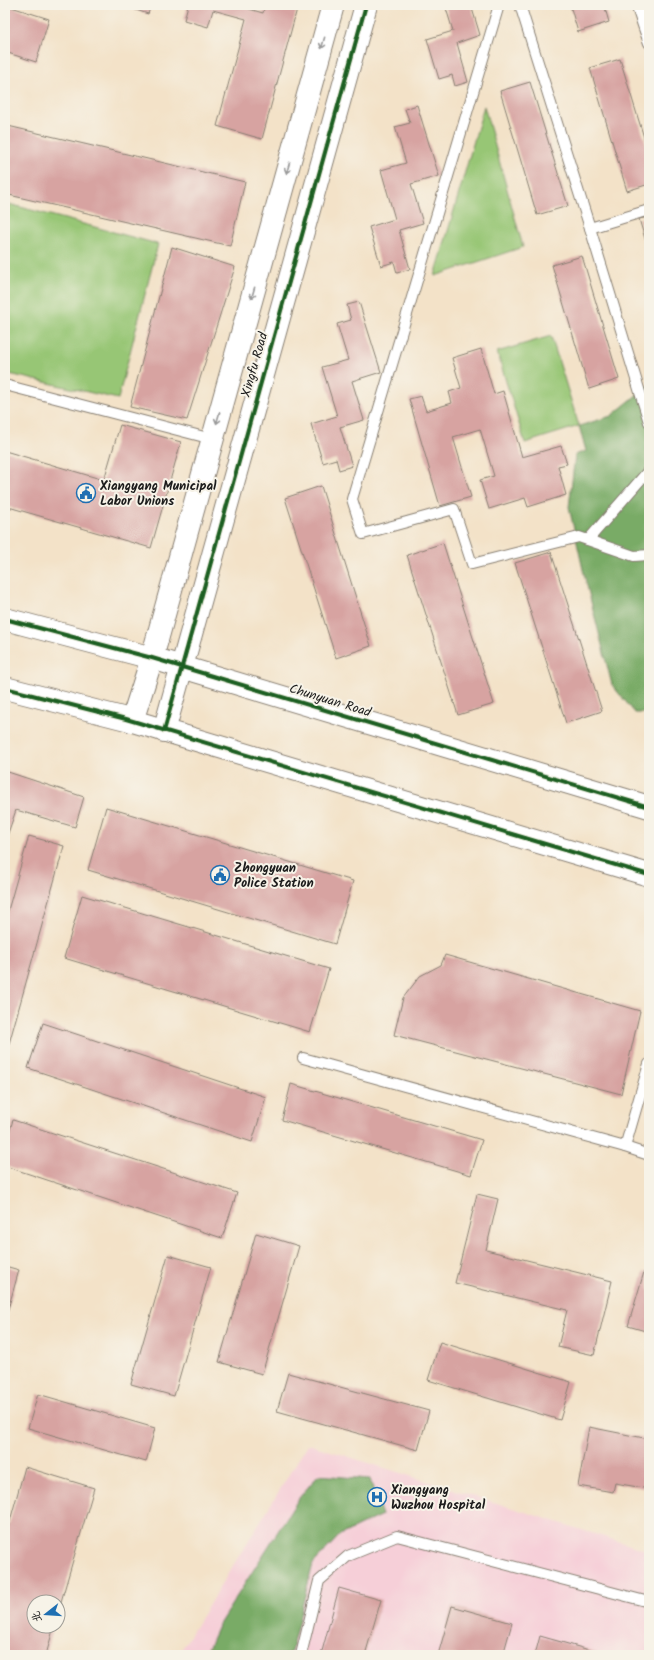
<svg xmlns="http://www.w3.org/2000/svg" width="654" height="1660" font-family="Kalam,'LXGW WenKai TC',sans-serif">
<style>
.built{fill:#f6cfd8}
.green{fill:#97c675;stroke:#5a7148}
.forest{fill:#79ab66;stroke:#4a6441}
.building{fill:#d7a3a1}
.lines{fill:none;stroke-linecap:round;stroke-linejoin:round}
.service-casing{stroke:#887f72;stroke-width:12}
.tertiary-casing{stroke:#887f72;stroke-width:24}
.primary-casing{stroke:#887f72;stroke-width:24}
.service{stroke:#fff;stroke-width:10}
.tertiary{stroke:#fff;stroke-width:22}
.primary{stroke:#fff;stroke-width:22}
.cycleway-casing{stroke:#f7f3e8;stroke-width:6}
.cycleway{stroke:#1b5e20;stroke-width:4}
.oneway{stroke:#999}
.labels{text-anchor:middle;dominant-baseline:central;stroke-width:4;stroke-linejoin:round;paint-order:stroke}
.street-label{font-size:13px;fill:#1c1c1c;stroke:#f7f3e8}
.poi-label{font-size:13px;font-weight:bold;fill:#1c1c1c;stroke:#f7f3e8;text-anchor:start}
</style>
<rect width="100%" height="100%" fill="#f7f3e8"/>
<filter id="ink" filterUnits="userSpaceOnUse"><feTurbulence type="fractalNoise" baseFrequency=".025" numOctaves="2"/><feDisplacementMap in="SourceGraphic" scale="8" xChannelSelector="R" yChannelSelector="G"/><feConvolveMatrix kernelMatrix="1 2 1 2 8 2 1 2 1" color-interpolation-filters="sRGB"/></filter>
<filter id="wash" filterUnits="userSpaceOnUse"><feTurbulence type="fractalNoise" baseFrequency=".012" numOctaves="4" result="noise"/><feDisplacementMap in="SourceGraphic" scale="16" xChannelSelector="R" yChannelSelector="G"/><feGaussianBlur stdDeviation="0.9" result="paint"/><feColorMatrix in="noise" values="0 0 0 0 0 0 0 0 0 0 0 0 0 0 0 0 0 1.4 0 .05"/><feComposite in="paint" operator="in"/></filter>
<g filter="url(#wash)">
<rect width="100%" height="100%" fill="#f3e2c8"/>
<path class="built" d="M308 1444 649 1551V1655H178Z"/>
<g class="green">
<path d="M484 106 523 247 435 276Z"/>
<path d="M9 204 158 244 118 399 5 373V224Z"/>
<path d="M551 336 579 426 525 443 497 352Z"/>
</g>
<g class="forest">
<path d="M649 385V713H635L612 685 584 574 569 507 575 455 586 451 579 426 611 416Z"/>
<path d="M318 1475 370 1479 382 1515 340 1535 313 1564 290 1655H205L218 1626 299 1498Z"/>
</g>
<g id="blocks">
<g class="building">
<path d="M5 5 49 19 36 62 5 52Z"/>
<path d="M121 5H151L148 14Z"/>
<path d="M188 5H250L249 9 263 13 265 5H298L262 139 217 126 246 19 213 10 208 27 184 20Z"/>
<path d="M445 5H471L480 35 457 43 468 82 455 86 452 75 439 79 427 39 453 31Z"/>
<path d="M570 5H604L609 22 578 32Z"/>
<path d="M620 59 649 154V184L627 191 590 68Z"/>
<path d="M530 82 568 206 537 215 500 91Z"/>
<path d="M417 105 439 176 411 184 423 223 399 230 410 269 397 273 394 262 381 266 369 227 395 219 381 170 406 163 395 127 410 123 405 109Z"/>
<path d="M8 126 245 182 230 246 5 194V138Z"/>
<path d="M649 217V252L639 219Z"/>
<path d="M172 247 235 267 187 420 130 407Z"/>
<path d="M582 256 619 379 589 389 552 265Z"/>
<path d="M359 302 381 372 352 381 364 420 340 427 352 466 339 470 336 459 323 463 311 424 337 416 322 367 348 360 337 324 351 320 347 305Z"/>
<path d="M481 349 494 394 503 391 522 457 561 446 567 464 558 466 566 495 528 507 525 498 489 509 480 480 494 476 480 429 453 437 471 497 440 506 409 399 421 396 426 411 452 403 449 392 461 388 452 358Z"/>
<path d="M120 425 181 442 151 548 5 506V451L104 480Z"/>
<path d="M321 486 371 646 336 658 285 498Z"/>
<path d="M443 543 494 704 458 715 407 555Z"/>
<path d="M551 552 602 711 566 723 515 563Z"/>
<path d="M5 771 84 797 75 827 16 810 5 842Z"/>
<path d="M106 807 353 881 335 944 88 870Z"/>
<path d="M29 836 64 846 5 1058V921Z"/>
<path d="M82 895 329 969 310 1032 64 958Z"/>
<path d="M445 955 640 1011 621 1094 394 1035 403 998 420 976 441 965Z"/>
<path d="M43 1023 266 1097 252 1142 28 1068Z"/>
<path d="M291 1084 482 1140 471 1175 282 1120Z"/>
<path d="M13 1120 237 1193 222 1238 5 1166V1145Z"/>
<path d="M477 1194 498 1199 486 1250 612 1281 594 1355 558 1347 567 1310 455 1283Z"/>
<path d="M256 1233 299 1246 262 1374 219 1362Z"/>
<path d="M168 1255 211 1267 174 1396 131 1384Z"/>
<path d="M5 1266 19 1270 5 1320Z"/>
<path d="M644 1272 649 1273V1332L628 1326Z"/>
<path d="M440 1342 571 1382 560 1420 428 1380Z"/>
<path d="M288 1373 429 1411 418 1450 277 1411Z"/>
<path d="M38 1394 155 1428 146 1462 28 1428Z"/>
<path d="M589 1427 649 1439V1489L615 1483 613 1492 578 1486Z"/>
<path d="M25 1467 94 1488 58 1612V1602H34V1626H54L46 1655H5V1539Z"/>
<path d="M339 1588 381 1600 365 1655H321Z"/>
<path d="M452 1606 512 1623 503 1655H438Z"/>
<path d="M540 1636 607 1655H535Z"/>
</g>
</g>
</g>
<g filter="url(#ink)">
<use href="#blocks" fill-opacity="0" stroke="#887f72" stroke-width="1"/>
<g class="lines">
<defs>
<g id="service">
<path d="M499 5 352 499 363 534 454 509 472 564 579 537 634 556 649 555"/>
<path d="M520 5 590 228 649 210"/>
<path d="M636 5 649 43"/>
<path d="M590 228 649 422"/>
<path d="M5 385 212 439"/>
<path d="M588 540 649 470"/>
<path d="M303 1058 625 1147 649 1064"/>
<path d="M625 1147 649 1155"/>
<path d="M301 1655 319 1581 348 1556 397 1536 649 1602"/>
</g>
<g id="tertiary">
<path d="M132 721 152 658 333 5"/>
<path d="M164 731 366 5"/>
</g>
<g id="primary">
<path d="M5 619 152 658 649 807"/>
<path d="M5 688 126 719 649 875"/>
</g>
</defs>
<use href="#service" class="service-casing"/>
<use href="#tertiary" class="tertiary-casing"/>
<use href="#primary" class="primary-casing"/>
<use href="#service" class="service"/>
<use href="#tertiary" class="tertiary"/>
<use href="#primary" class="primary"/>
<defs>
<g id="cycleway">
<path d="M5 619 152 658 649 807"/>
<path d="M5 688 126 719 649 875"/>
<path d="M164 731 366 5"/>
</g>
</defs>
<use href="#cycleway" class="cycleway-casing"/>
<use href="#cycleway" class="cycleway"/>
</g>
<defs><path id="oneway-shaft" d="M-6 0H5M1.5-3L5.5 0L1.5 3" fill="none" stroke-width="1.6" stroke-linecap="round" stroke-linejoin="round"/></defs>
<g class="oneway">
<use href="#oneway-shaft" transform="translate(323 43) rotate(106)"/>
<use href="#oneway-shaft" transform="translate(288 168) rotate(106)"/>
<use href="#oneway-shaft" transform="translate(253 293) rotate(106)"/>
<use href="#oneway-shaft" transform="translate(218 418) rotate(106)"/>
</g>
</g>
<defs>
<symbol id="civic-ring" viewBox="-11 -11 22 22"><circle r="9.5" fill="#f7f3e8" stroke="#1f6fb2" stroke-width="1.5"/><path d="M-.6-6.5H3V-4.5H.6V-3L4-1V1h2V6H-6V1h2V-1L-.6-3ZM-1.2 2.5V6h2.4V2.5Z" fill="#1f6fb2"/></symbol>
<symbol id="hospital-ring" viewBox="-11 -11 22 22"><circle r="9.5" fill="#f7f3e8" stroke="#1f6fb2" stroke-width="1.5"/><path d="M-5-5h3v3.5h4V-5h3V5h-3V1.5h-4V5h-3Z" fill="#1f6fb2"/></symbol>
</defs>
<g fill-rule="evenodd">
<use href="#civic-ring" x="75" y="482" width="22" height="22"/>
<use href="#civic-ring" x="209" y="864" width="22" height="22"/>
<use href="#hospital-ring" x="366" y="1486" width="22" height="22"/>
</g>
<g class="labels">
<g class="street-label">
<text transform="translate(255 365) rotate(-74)">Xingfu Road</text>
<text transform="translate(330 701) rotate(17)">Chunyuan Road</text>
</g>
<g class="poi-label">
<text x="100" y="486">Xiangyang Municipal<tspan x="100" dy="15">Labor Unions</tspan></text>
<text x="234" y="868">Zhongyuan<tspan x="234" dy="15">Police Station</tspan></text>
<text x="391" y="1490">Xiangyang<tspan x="391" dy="15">Wuzhou Hospital</tspan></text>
</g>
</g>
<rect width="654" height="1660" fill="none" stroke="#f7f3e8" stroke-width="20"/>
<g transform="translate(46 1614) rotate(253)"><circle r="19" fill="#f7f3e8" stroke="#9f9d96"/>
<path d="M0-3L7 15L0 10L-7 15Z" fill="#1f6fb2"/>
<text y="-6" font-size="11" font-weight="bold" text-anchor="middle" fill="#1c1c1c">北</text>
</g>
</svg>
